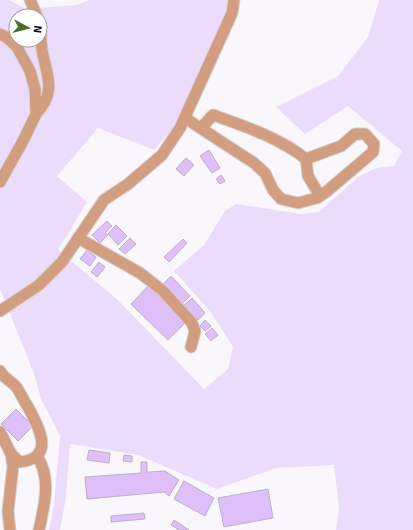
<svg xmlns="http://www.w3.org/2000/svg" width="413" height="530" font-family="Signika,sans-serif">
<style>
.green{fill:#ecdcfb;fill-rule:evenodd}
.building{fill:#dfbffa;stroke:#bbafc6}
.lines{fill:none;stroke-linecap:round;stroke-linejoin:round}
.minor-casing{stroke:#d5d2d7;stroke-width:13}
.minor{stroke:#d29e7f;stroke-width:11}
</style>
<rect width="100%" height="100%" fill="#faf7fc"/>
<path class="green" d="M0 0H9L26 9 76 5 89 0H227L226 10 196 93 169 133 154 150 98 128 57 176 87 202 58 250 117 299 204 389 228 369 233 347 210 311 174 271 204 245 225 211 236 204 301 214 319 212 358 177 376 168 394 166 402 151 348 106 305 134 276 107 338 76 368 37 379 0H413V530H336L339 508 334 465 276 468 217 489 138 455 70 444 66 497 60 530H49L54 505 60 436 41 399 33 371 0 289ZM16 16H40V40H16Z"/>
<g class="building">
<path d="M209 150 220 168 212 173 200 156Z"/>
<path d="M186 158 194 165 184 176 176 169Z"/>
<path d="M221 175 225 181 220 184 216 179Z"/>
<path d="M107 221 112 226 105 233 108 235 100 243 92 235Z"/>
<path d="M116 225 127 236 118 245 108 234Z"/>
<path d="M130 238 136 244 125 254 119 249Z"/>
<path d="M183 239 187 243 169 262 164 257Z"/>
<path d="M87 250 96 257 90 266 80 259Z"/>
<path d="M99 262 105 267 97 277 91 272Z"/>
<path d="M171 276 190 296 182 304 163 284Z"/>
<path d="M148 286 186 322 168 340 131 304Z"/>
<path d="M192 298 205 313 198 320 184 305Z"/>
<path d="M205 320 211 326 205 331 200 326Z"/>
<path d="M212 328 218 335 211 341 205 334Z"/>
<path d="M16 409 33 426 18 441 1 424Z"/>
<path d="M89 450 110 453 109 463 87 460Z"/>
<path d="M124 455 132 456V462L123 461Z"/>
<path d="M141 462H147V472L165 471 179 480 169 496 164 492 87 499 85 477 141 473Z"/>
<path d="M184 481 214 498 205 516 174 499Z"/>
<path d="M268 489 273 518 224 527 218 498Z"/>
<path d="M144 513 145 519 111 522V516Z"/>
<path d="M174 520 189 530H179L171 525Z"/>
</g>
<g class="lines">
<defs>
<g id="minor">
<path d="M30 0 37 16"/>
<path d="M0 34 6 37 17 47 30 71 35 89 36 114 23 141 0 182"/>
<path d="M36 114C57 91 47 77 42 50 41 42 41 33 40 25"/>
<path d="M185 118 254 163 265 173 273 190 281 199 298 203 317 198 326 192 373 152 374 144 365 134H355L341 146 306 159"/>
<path d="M201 128 213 115C244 126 280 138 306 159L308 176 320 196"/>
<path d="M78 238 140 273 163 291 192 323 195 331 191 347"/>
<path d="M0 311 39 285 62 262 104 200 128 184 162 155 180 128 232 13 234 0"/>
<path d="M0 371C4 379 12 381 17 388 21 394 24 401 28 407 39 427 56 458 20 462L11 454 0 432"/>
<path d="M37 456C52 479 44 506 39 530"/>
<path d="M10 530 8 511 13 466 11 454"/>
</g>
</defs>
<use href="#minor" class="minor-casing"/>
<use href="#minor" class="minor"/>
</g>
<g transform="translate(28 28) rotate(97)"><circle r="19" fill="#ffffff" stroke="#a19fa2"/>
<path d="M0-3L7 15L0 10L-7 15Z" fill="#486e29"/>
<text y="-6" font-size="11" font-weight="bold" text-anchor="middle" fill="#140f17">N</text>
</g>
</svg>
